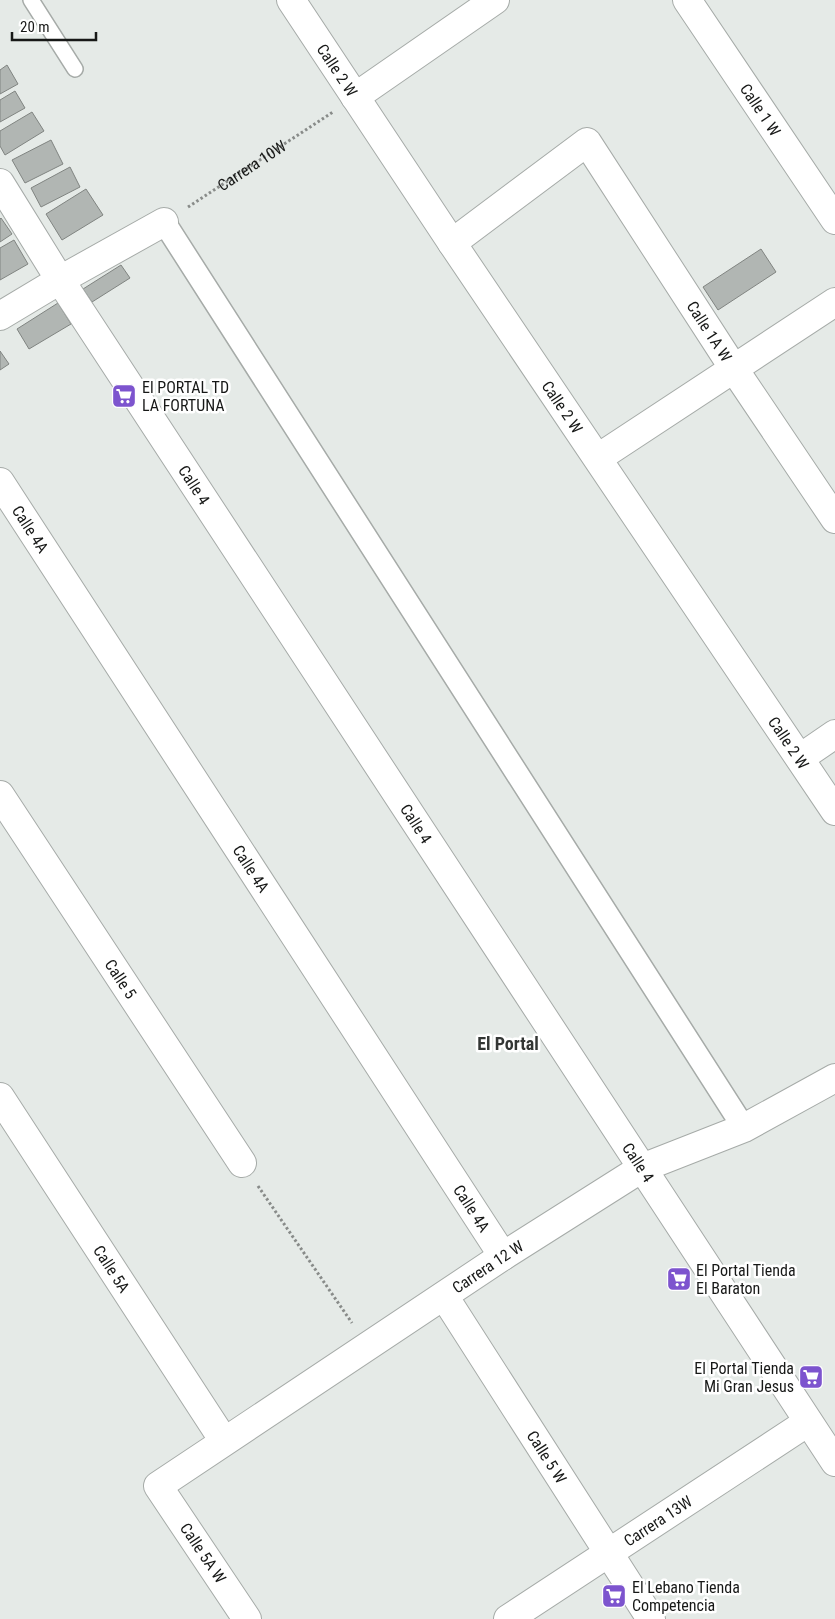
<svg xmlns="http://www.w3.org/2000/svg" width="835" height="1619" font-family="'Roboto Condensed',sans-serif">
<style>
.building{fill:#b1b6b3;stroke:#808481}
.lines{fill:none;stroke-linecap:round;stroke-linejoin:round}
.service-casing{stroke:#a6aba8;stroke-width:18}
.pedestrian-casing{stroke:#a6aba8;stroke-width:25}
.minor-casing{stroke:#a6aba8;stroke-width:30}
.path{stroke:#888b89;stroke-width:3;stroke-dasharray:2.5 2.5;stroke-linecap:butt}
.service{stroke:#fff;stroke-width:15}
.pedestrian{stroke:#fff;stroke-width:22}
.minor{stroke:#fff;stroke-width:28}
.labels{text-anchor:middle;dominant-baseline:central;stroke-width:5;stroke-linejoin:round;paint-order:stroke}
.street-label{font-size:16px;fill:#171817;stroke:#fff}
.poi-label{font-size:16px;fill:#171817;stroke:#fff;text-anchor:start}
.neighbourhood-label{font-size:18px;font-weight:bold;fill:#333634;stroke:#fff}
</style>
<rect width="100%" height="100%" fill="#e5eae7"/>
<g class="building">
<path d="M7 65 18 84 0 94V70Z"/>
<path d="M15 91 25 108 0 122V100Z"/>
<path d="M32 112 44 131 5 155 0 146V131Z"/>
<path d="M51 140 63 164 25 183 12 160Z"/>
<path d="M70 167 80 187 41 207 31 188Z"/>
<path d="M86 189 103 215 62 240 46 214Z"/>
<path d="M1 218 12 234 0 242V219Z"/>
<path d="M14 240 28 264 0 280V248Z"/>
<path d="M761 249 776 272 718 310 703 287Z"/>
<path d="M121 265 130 278 92 302 83 289Z"/>
<path d="M58 303 71 324 29 349 17 329Z"/>
<path d="M0 351 9 364 0 370Z"/>
</g>
<g class="lines">
<defs>
<path id="service" d="M31 0 75 69"/>
<path id="pedestrian" d="M164 222 744 1128"/>
<g id="minor">
<path id="s2" d="M291 0 452 243 835 811"/>
<path id="s3" d="M687 0 835 220"/>
<path d="M355 97 495 0"/>
<path id="s4" d="M0 183 60 280 835 1462"/>
<path id="s5" d="M452 243 587 142 734 369 835 519"/>
<path d="M0 316 60 280 164 222"/>
<path d="M598 458 835 302"/>
<path id="s6" d="M0 482 503 1256"/>
<path d="M800 758 835 734"/>
<path id="s7" d="M0 795 242 1163"/>
<path id="s8" d="M0 1097 224 1441"/>
<path id="s9" d="M444 1296 651 1619"/>
<path id="s10" d="M247 1619 158 1486 503 1256 642 1168 744 1128 835 1078"/>
<path id="s11" d="M508 1619 808 1422"/>
</g>
</defs>
<use href="#service" class="service-casing"/>
<use href="#pedestrian" class="pedestrian-casing"/>
<use href="#minor" class="minor-casing"/>
<g class="path">
<path id="s1" d="M188 207 333 112"/>
<path d="M258 1186 352 1323"/>
</g>
<use href="#service" class="service"/>
<use href="#pedestrian" class="pedestrian"/>
<use href="#minor" class="minor"/>
</g>
<defs>
<symbol id="supermarket-square" viewBox="-11 -11 22 22"><rect x="-9" y="-9" width="18" height="18" rx="4" fill="#7d54ce" stroke="#fff"/><path d="M-6-5.5h2.5l.6 2H6L4.5 2H-2.5L-4.4-4H-6ZM-1.5 3.2a1.3 1.3 0 1 0 .1 0ZM3 3.2a1.3 1.3 0 1 0 .1 0Z" fill="#fff"/></symbol>
</defs>
<g fill-rule="evenodd">
<use href="#supermarket-square" x="110" y="382" width="28" height="28"/>
<use href="#supermarket-square" x="665" y="1265" width="28" height="28"/>
<use href="#supermarket-square" x="797" y="1363" width="28" height="28"/>
<use href="#supermarket-square" x="600" y="1582" width="28" height="28"/>
</g>
<g class="labels">
<g class="street-label">
<text stroke="none"><textPath href="#s2" startOffset="84">Calle 2 W</textPath></text>
<text stroke="none"><textPath href="#s3" startOffset="132">Calle 1 W</textPath></text>
<text stroke="none"><textPath href="#s1" startOffset="76">Carrera 10W</textPath></text>
<text stroke="none"><textPath href="#s5" startOffset="394">Calle 1A W</textPath></text>
<text stroke="none"><textPath href="#s2" startOffset="489">Calle 2 W</textPath></text>
<text stroke="none"><textPath href="#s4" startOffset="359">Calle 4</textPath></text>
<text stroke="none"><textPath href="#s6" startOffset="56">Calle 4A</textPath></text>
<text stroke="none"><textPath href="#s2" startOffset="894">Calle 2 W</textPath></text>
<text stroke="none"><textPath href="#s4" startOffset="764">Calle 4</textPath></text>
<text stroke="none"><textPath href="#s6" startOffset="461">Calle 4A</textPath></text>
<text stroke="none"><textPath href="#s7" startOffset="220">Calle 5</textPath></text>
<text stroke="none"><textPath href="#s4" startOffset="1169">Calle 4</textPath></text>
<text stroke="none"><textPath href="#s6" startOffset="866">Calle 4A</textPath></text>
<text stroke="none"><textPath href="#s10" startOffset="556">Carrera 12 W</textPath></text>
<text stroke="none"><textPath href="#s8" startOffset="205">Calle 5A</textPath></text>
<text stroke="none"><textPath href="#s9" startOffset="191">Calle 5 W</textPath></text>
<text stroke="none"><textPath href="#s11" startOffset="179">Carrera 13W</textPath></text>
<text transform="translate(203 1553) rotate(56)">Calle 5A W</text>
</g>
<g class="poi-label">
<text x="142" y="387">El PORTAL TD<tspan x="142" dy="18">LA FORTUNA</tspan></text>
<text x="696" y="1270">El Portal Tienda<tspan x="696" dy="18">El Baraton</tspan></text>
<text x="794" y="1368" text-anchor="end">El Portal Tienda<tspan x="794" dy="18">Mi Gran Jesus</tspan></text>
<text x="632" y="1587">El Lebano Tienda<tspan x="632" dy="18">Competencia</tspan></text>
</g>
<g class="neighbourhood-label">
<text x="508" y="1043">El Portal</text>
</g>
</g>
<path d="M12 32v8h84v-8" fill="none" stroke="#171817" stroke-width="2.5"/>
<text x="20" y="32" font-size="15" fill="#171817" stroke="#ffffff" stroke-width="4" paint-order="stroke">20 m</text>
</svg>
